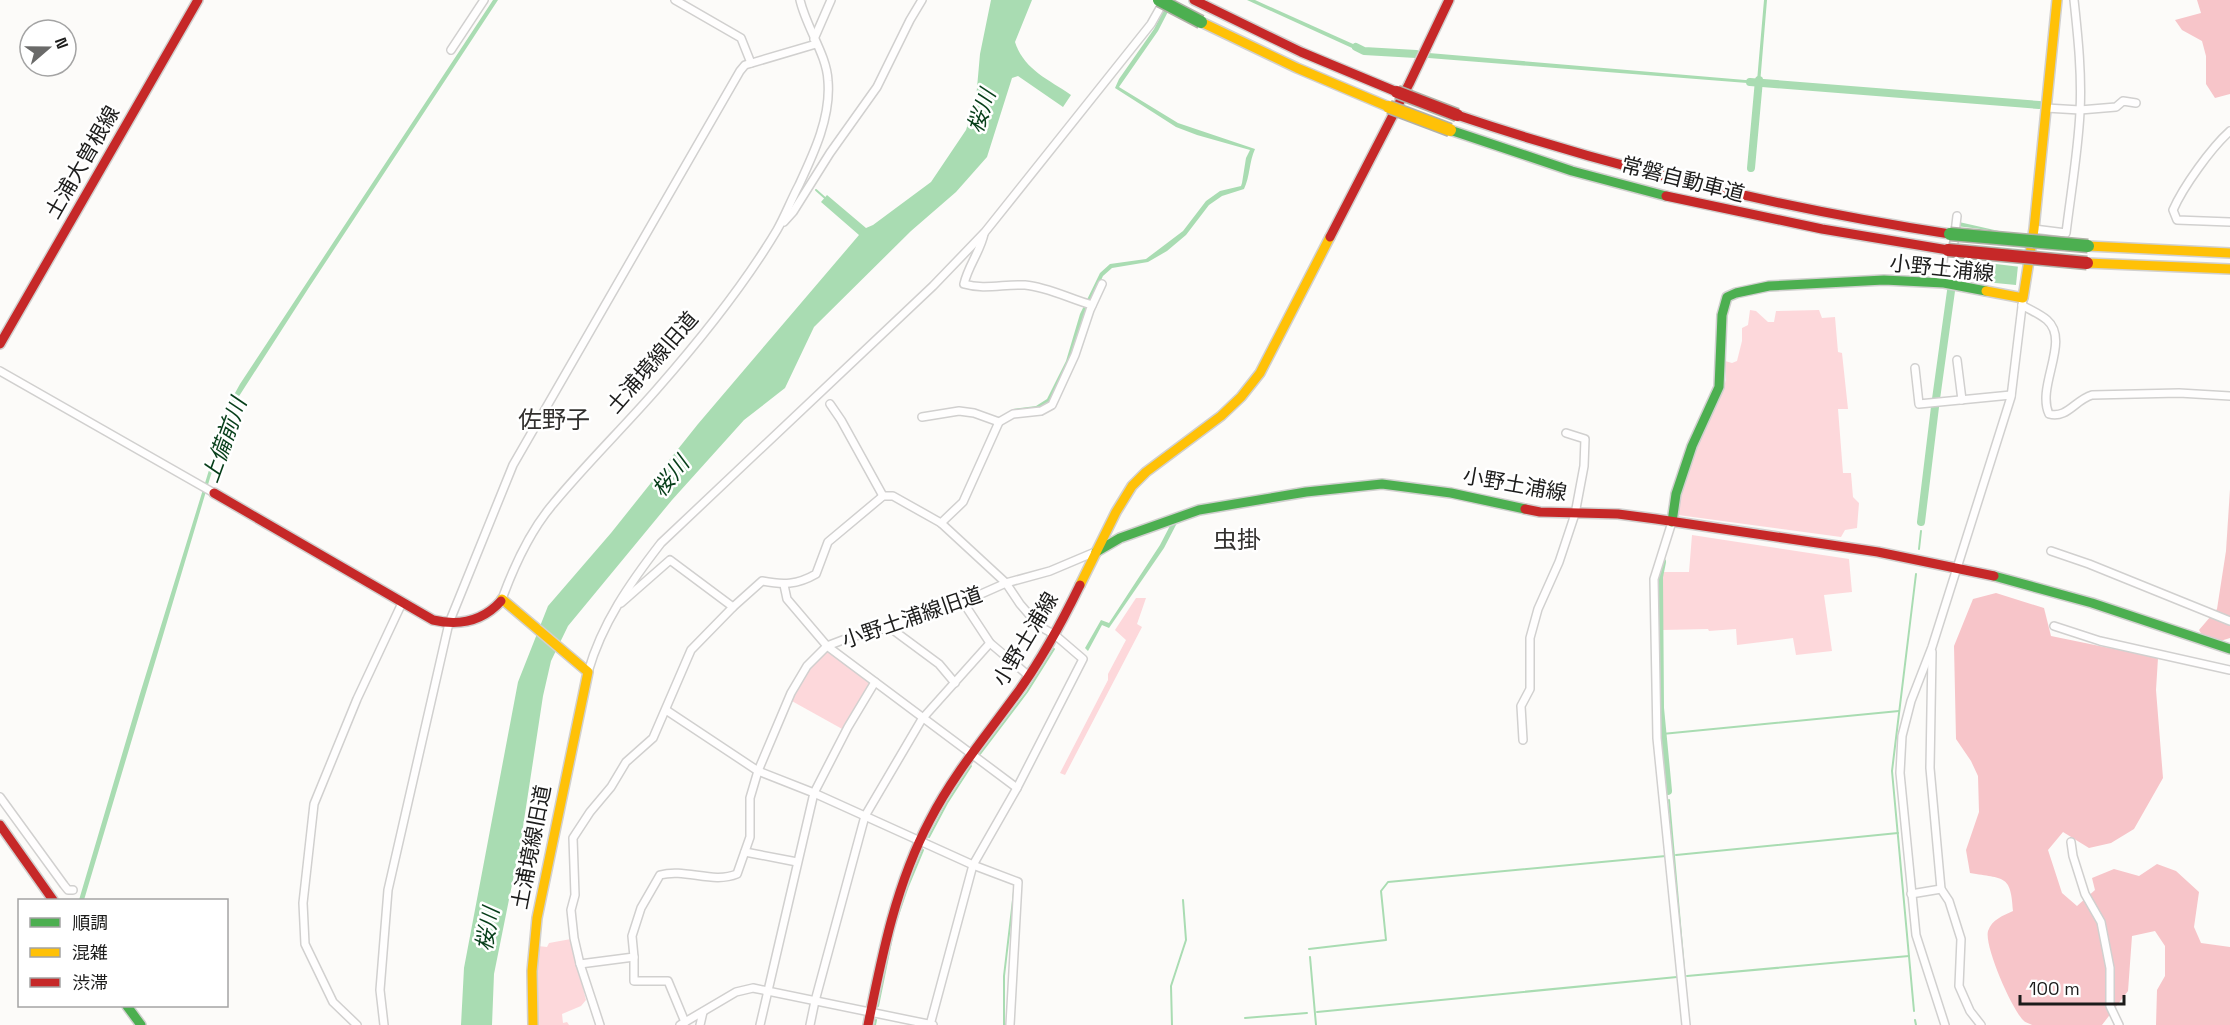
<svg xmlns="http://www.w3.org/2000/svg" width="2230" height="1025" font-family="'Space Grotesk','Noto Sans JP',sans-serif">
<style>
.green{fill:#fdd8db}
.forest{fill:#f7c5c9}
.water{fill:#a9dcb2}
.pier{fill:#fcfbf9}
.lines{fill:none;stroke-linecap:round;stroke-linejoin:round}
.stream{stroke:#a9dcb2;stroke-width:2}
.canal{stroke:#a9dcb2;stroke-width:8}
.street-casing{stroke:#d1d0cf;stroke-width:10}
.fast-casing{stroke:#d1d0cf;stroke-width:12}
.slow-casing{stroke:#d1d0cf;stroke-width:12}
.jam-casing{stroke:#d1d0cf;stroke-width:12}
.street{stroke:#fffefe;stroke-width:7}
.fast{stroke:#4caf50;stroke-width:9}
.slow{stroke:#ffc107;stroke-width:9}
.jam{stroke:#c62828;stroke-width:9}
.fast-bridge-casing{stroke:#b1b1a8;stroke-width:15;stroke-linecap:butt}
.slow-bridge-casing{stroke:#b1b1a8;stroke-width:15;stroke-linecap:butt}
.jam-bridge-casing{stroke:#b1b1a8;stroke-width:15;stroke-linecap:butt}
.fast-bridge{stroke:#4caf50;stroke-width:12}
.slow-bridge{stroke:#ffc107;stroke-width:12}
.jam-bridge{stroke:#c62828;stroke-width:12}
.labels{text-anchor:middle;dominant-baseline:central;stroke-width:5;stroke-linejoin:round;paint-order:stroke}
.street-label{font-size:21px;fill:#1c1c1b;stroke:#fff}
.water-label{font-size:22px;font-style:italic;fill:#063e19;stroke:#fff}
.quarter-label{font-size:24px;fill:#32302e;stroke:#fff}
</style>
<rect width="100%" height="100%" fill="#fcfbf9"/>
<g class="green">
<path d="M1750 310 1756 311 1768 322H1774L1776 311 1819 310 1822 318 1835 317 1838 352 1842 353 1848 409H1838L1843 473H1851L1853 497 1859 503 1857 528 1845 530 1841 537 1678 515 1679 494 1692 453 1722 393 1726 380 1725 361 1732 363 1737 361 1742 341V328L1748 325Z"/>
<path d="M1692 535 1849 559 1852 592 1824 595 1832 651 1796 655 1793 638 1737 645 1736 629 1709 631 1708 629 1663 630 1662 578 1664 572H1689Z"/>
<path d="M1136 598H1146L1137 624 1142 627 1065 775 1060 773 1108 680V674L1126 640 1115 630Z"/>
<path d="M827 649 872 682 844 730 790 700 809 668Z"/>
<path d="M571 939 586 1000 581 1006 562 1014 563 1023 567 1022 569 1025H535L533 1006 538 946 547 947 549 943Z"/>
</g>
<g class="forest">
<path d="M2197 0H2230V94L2215 98 2206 84V56L2202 41 2182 30 2175 20 2201 13Z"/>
<path d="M2230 489V638L2208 645 2199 630 2217 609 2226 551Z"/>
<path d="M1996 593 2044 608 2051 636 2158 658 2156 690 2163 778 2134 829 2111 843 2089 848 2063 832 2048 850 2062 893 2077 906 2095 890 2092 878 2114 869 2139 876 2157 864 2176 871 2199 892 2194 927 2201 943 2230 947V1025H2156L2157 990 2165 976V946L2155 931 2132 936 2128 991 2102 1025H2032C2030 1024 2025 1022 2024 1021 2012 1010 1984 946 1988 931 1992 919 2003 916 2013 911 2011 874 2004 879 1970 873L1966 850 1979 812 1978 776 1971 761 1956 739 1954 646 1973 599Z"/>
</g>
<g class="water">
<path d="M493 0H498L308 289 234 404 210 478 84 900H79L139 697 230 402 240 384Z"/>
<path d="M991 0H1032L1015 42C1024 70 1048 79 1071 95L1063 107 1018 76 1012 78 987 157 956 192 911 231 814 327 785 388 744 420 672 500 568 626 551 661 543 696 521 840 494 974 492 1025H461L464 968 518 682 548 606 611 533 698 424 859 235 821 202 827 195 866 228 873 225 931 182 966 130 976 99 980 54Z"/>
<path d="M1169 0H1174L1158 31 1119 87 1178 123 1255 149C1249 162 1250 177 1244 189L1222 196 1209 205 1186 235 1167 251 1148 262 1112 268 1103 276 1084 316 1070 362 1051 401 1039 410 1024 412 1013 409 1036 406 1047 399 1066 361 1080 314 1100 273 1110 264 1146 259 1183 231 1206 201 1220 191 1241 186 1242 183 1246 158 1250 150 1197 135 1176 127 1115 88 1119 79 1154 29Z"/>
<path d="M1247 0H1255L1362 48 1363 53Z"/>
<path d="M1764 0H1767L1760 84 1416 57 1417 52 1757 81Z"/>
<path d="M1959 222 2021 236 2016 285 1954 279Z"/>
<path d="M1173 520 1177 523 1164 548 1109 628 1102 625 1088 651 1085 648 1101 620 1109 623 1160 545Z"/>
</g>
<path class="pier" d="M1956 226 2022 234 2021 267 1953 259Z"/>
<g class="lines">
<g class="stream">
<path d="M816 190 825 198"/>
<path d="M1919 549 1921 531"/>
<path d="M1662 734 1899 711"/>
<path d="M980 754 1027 692 1054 649"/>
<path d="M1669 800 1689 1025"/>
<path d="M929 837 947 803 971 766"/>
<path d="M1676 855 1898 833"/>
<path d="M1309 949 1386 940 1381 891 1388 882 1666 856"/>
<path d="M1310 957 1316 1025"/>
<path d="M1687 976 1909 956"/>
<path d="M878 1006 894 927 908 886 923 850"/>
<path d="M1914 1011 1892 771 1916 574"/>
<path d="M1317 1012 1677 977"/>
<path d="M1245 1018 1307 1013"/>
<path d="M1915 1020 1916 1025"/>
<path d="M875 1025 876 1020"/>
<path d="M1004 1025V976L1015 883"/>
<path d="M1172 1025 1171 986 1186 940 1183 900"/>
</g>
<g class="canal">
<path d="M1356 47 1364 51 1416 54"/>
<path d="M1750 82 2039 105"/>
<path d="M1751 168 1759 80"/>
<path d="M1936 399 1951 291"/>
<path d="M1921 522 1935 407"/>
<path d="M1662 562 1659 577 1660 708 1668 791"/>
</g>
<defs>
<g id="street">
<path d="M675 0 741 38 751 63"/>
<path d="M814 39 831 0"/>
<path d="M451 50 484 0"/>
<path d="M2046 108 2080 110 2116 107 2123 101 2136 103"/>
<path d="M2230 131C2211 148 2183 187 2173 210L2177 220 2230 222"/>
<path d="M784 222 793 212 830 153 877 87 910 20 922 0"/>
<path d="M2034 229 2066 233C2071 192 2078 152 2080 112 2082 75 2078 37 2074 0"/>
<path d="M984 234C980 252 968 266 964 284 984 290 1004 284 1025 285 1048 287 1070 299 1092 305"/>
<path d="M1949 284 1957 216"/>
<path d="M2022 305C2030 310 2040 314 2047 320 2071 341 2036 386 2049 414 2067 419 2075 400 2092 395L2179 393 2230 396"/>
<path d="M1957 360 1962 400"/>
<path d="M1915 368 1919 404 2011 395"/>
<path d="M0 371 214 493"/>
<path d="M830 404 841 420 883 496"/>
<path d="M922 417 959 411 974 413 999 422"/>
<path d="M1672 522 1654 579 1657 738 1686 1025"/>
<path d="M941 523 963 502 999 422 1013 414 1041 411 1052 405 1075 355 1090 310 1102 284"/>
<path d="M2051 551 2089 564 2230 621"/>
<path d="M784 585 787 599 827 646 1017 788"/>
<path d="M502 599C514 566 530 531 553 504 586 464 623 428 657 389 700 340 743 287 777 230 785 216 791 200 799 185 814 153 831 117 828 81 827 55 806 27 800 0"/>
<path d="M963 602 990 643 1029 676"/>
<path d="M621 603 670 560 733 607"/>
<path d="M2054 626 2100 641 2230 670"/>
<path d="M889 627 939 664 955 683"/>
<path d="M1932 652 1930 768 1941 889 1949 901 1961 939 1959 986 1970 1011 1981 1025"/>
<path d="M588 672C602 623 630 583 661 543L933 286 985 232 1151 24 1164 1"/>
<path d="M666 710 758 771 814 793 973 865 1018 882 1010 1025"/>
<path d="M1523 740 1521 706 1530 689V638L1538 609 1559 562 1575 514 1584 466 1585 439 1566 433"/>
<path d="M0 797 64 885 68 890H73"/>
<path d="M2071 842 2073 856 2085 894 2101 922 2110 968V1006L2119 1025"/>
<path d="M745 852 797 862"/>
<path d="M1911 894 1941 889"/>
<path d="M634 957V981H668L685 1022"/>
<path d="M580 964 574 938 571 910 575 895 573 838 590 812 611 787 626 762 653 738 691 650 733 607 762 581C783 585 797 585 816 574L828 542 883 496H893L941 523 1006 583 1020 604 1039 626 1055 635 1083 659 1017 788 973 865 930 1025"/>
<path d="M357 1025 333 1002 305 944 303 903 314 804 357 699 402 603"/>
<path d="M384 1025 380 990 388 890 449 623 513 465 740 71 745 65 816 44"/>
<path d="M600 1025 580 964 634 957 632 936 641 908 660 875C685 868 713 884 737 874L750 837V798L758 771 791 693 807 666 827 646 848 638 913 621 963 602 1006 583 1050 571 1095 552"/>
<path d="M680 1025 736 992 753 988 933 1025"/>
<path d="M700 1025 703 1012"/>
<path d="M760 1025 814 793 848 727 875 682"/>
<path d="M810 1025 815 1001 865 816 922 719 990 643"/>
<path d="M1945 1025 1916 935 1900 773 1902 736 1911 701 1932 647 2011 397 2023 298"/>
</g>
<g id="fast">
<path d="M1450 130 1572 171 1666 196"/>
<path d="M1672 522 1676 494 1692 446 1719 387 1722 315 1727 297 1736 293 1769 286 1884 280 1944 283 1986 291"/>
<path d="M1096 552 1120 538 1199 510 1306 492 1382 484 1451 493 1525 509"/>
<path d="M1994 576 2092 603 2230 649"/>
<path d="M127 1006 141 1025"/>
</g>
<g id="slow">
<path d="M1201 22 1297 68 1389 107"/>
<path d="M2088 246 2230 253"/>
<path d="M2087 263 2230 269"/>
<path d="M1986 291 2023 298 2034 229 2057 0"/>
<path d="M1080 585 1116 512 1132 486 1146 472 1221 416 1241 397 1260 373 1330 237"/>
<path d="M501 601 502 599 588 672 537 918 532 971 533 1025"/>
</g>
<g id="jam">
<path d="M1194 0 1301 52 1397 92"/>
<path d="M1457 115C1620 170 1780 208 1950 234"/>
<path d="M1666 196 1822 229 1948 250"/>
<path d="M1330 237 1409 84 1449 0"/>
<path d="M0 344 198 0"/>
<path d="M214 493 433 620C459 626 483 621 501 601"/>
<path d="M1525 509 1540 512 1618 514 1656 519 1878 552 1994 576"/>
<path d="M0 825 53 900"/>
<path d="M868 1025C882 955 896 884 930 820 953 775 986 736 1015 696 1041 661 1061 624 1080 585"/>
</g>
</defs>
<use href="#street" class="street-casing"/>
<use href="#fast" class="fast-casing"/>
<use href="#slow" class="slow-casing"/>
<use href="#jam" class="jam-casing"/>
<use href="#street" class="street"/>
<use href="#fast" class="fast"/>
<use href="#slow" class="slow"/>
<use href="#jam" class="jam"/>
<defs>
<g id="fast-bridge">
<path d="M1159 0 1201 22"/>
<path d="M1950 234 2088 246"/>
</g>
<path id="slow-bridge" d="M1389 107 1450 130"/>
<g id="jam-bridge">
<path d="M1397 92 1457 115"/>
<path d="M1948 250 2087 263"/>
</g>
</defs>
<use href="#fast-bridge" class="fast-bridge-casing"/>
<use href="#slow-bridge" class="slow-bridge-casing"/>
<use href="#jam-bridge" class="jam-bridge-casing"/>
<use href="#fast-bridge" class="fast-bridge"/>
<use href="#slow-bridge" class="slow-bridge"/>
<use href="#jam-bridge" class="jam-bridge"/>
</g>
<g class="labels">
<g class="street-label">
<text transform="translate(82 162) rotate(-60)">土浦大曽根線</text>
<text transform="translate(1683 179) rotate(14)">常磐自動車道</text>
<text transform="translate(1942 268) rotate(6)">小野土浦線</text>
<text transform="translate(652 362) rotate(-49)">土浦境線旧道</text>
<text transform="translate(1515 484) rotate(10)">小野土浦線</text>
<text transform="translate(912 617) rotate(-19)">小野土浦線旧道</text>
<text transform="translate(1025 639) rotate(-59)">小野土浦線</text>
<text transform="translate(531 847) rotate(-79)">土浦境線旧道</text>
</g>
<g class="water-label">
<text transform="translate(981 111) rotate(-71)">桜川</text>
<text transform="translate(224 440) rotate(-70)">上備前川</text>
<text transform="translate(670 476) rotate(-51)">桜川</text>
<text transform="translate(487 929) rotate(-80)">桜川</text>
</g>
<g class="quarter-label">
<text x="554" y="419">佐野子</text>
<text x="1237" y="539">虫掛</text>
</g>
</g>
<rect x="18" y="899" width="210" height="108" fill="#ffffff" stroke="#a4a4a4" stroke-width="1.5"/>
<rect x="30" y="918" width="30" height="9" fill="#4caf50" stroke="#a4a4a4" stroke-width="1.5"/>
<text x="72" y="929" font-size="18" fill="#1c1c1b">順調</text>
<rect x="30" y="948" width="30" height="9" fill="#ffc107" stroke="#a4a4a4" stroke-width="1.5"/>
<text x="72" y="959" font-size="18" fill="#1c1c1b">混雑</text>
<rect x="30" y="978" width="30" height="9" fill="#c62828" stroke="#a4a4a4" stroke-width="1.5"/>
<text x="72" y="989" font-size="18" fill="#1c1c1b">渋滞</text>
<g transform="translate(48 48) rotate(70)"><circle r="28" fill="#ffffff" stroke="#a4a4a4" stroke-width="1.5"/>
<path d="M0-4.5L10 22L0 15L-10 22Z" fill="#6a6a69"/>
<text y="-9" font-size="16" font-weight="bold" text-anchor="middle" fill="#1c1c1b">N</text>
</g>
<path d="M2020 995v9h104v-9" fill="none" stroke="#1c1c1b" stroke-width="3"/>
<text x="2029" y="995" font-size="18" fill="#1c1c1b" stroke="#ffffff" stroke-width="4.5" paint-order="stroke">100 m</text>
</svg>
